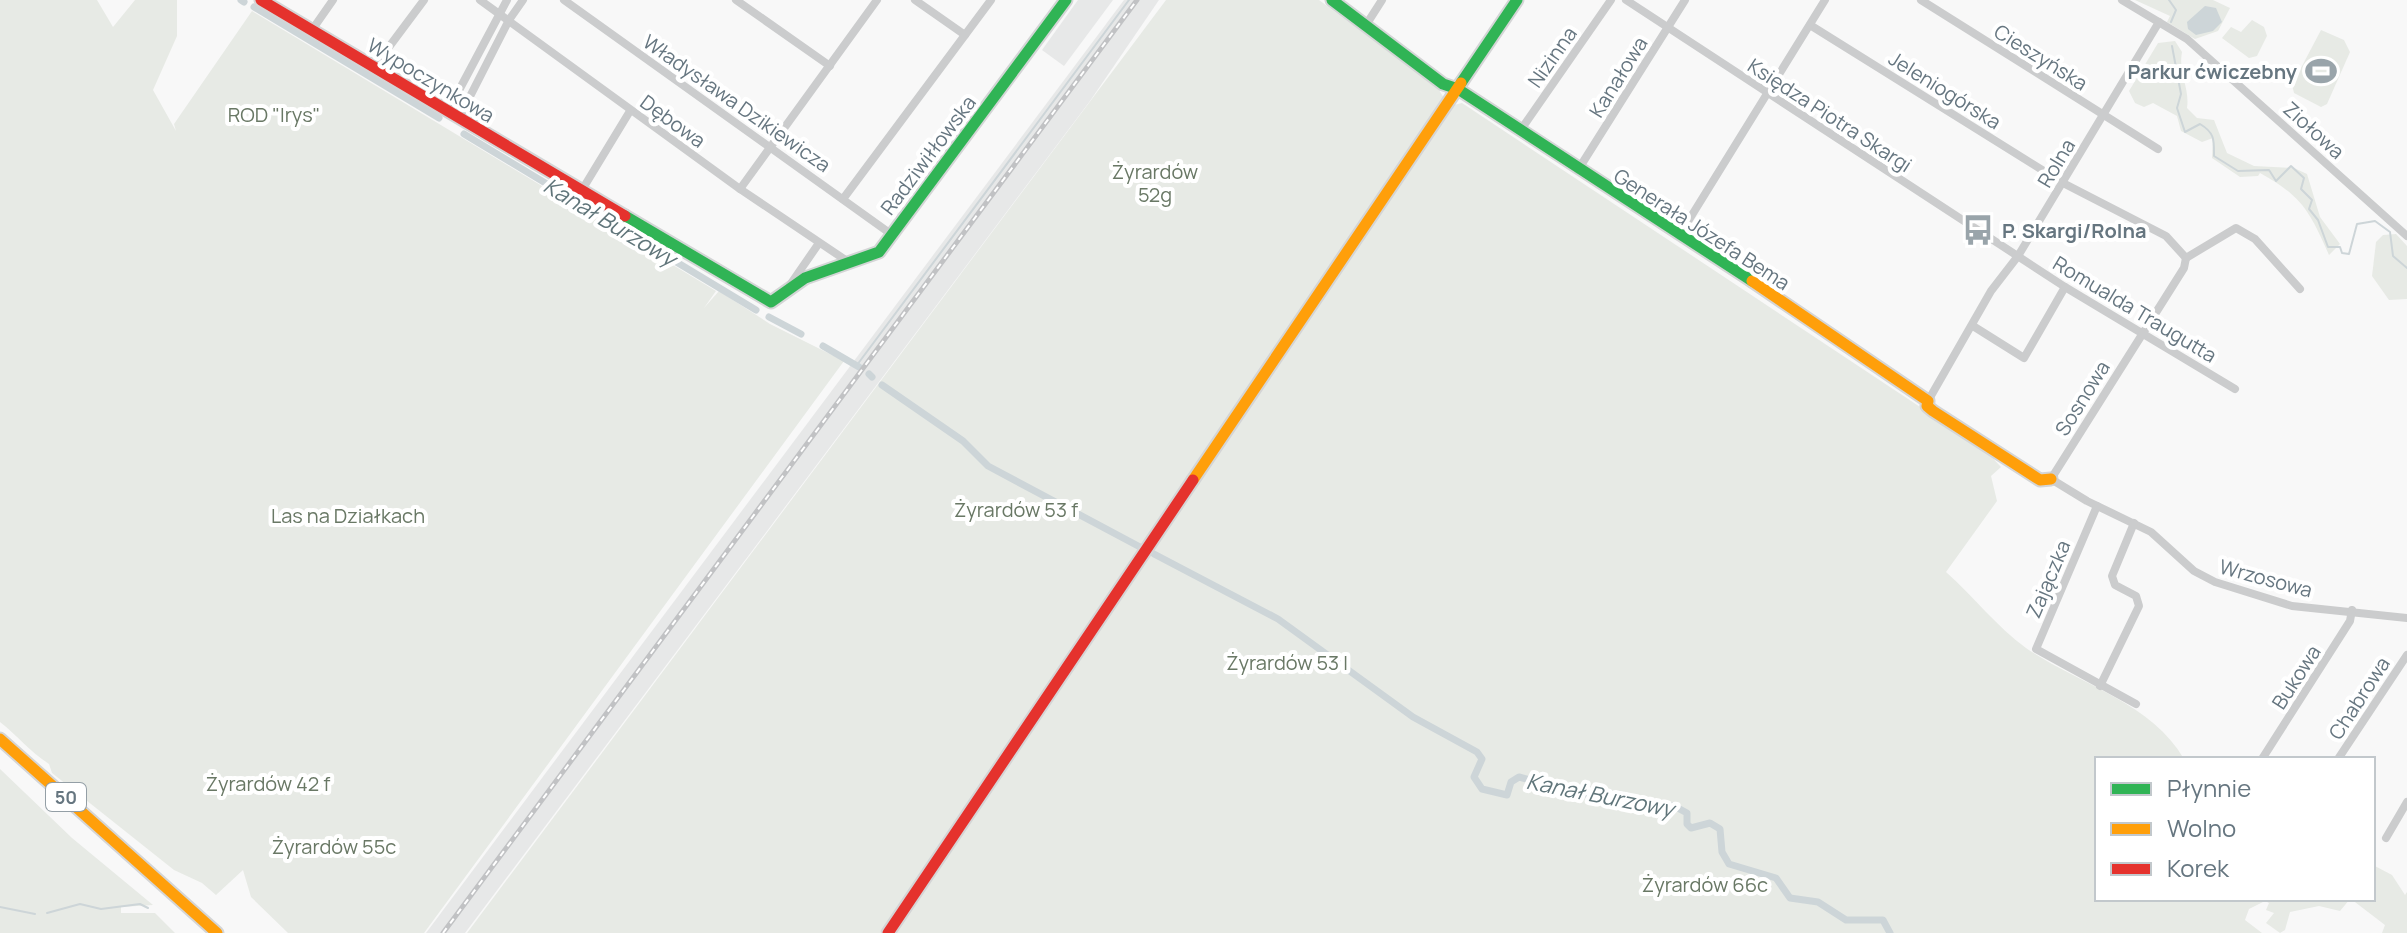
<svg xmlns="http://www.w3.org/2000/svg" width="2407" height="933" font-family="Manrope,sans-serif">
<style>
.built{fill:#e7e8e8}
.green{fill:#e7eae5}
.water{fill:#cdd5d8}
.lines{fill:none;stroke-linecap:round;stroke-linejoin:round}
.stream{stroke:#cdd5d8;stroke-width:2}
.canal{stroke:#cdd5d8;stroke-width:7}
.fast-casing{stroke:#d4d5d6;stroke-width:15}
.slow-casing{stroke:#d4d5d6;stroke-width:15}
.jam-casing{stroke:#d4d5d6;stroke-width:15}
.street{stroke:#cbcccd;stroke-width:8}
.fast{stroke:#30b455;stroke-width:11}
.slow{stroke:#ff9f0a;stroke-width:11}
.jam{stroke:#e5322d;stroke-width:11}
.rail-casing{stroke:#c1c2c4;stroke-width:5}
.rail{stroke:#fff;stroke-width:2;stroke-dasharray:6;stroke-linecap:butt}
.labels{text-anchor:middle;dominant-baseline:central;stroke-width:8;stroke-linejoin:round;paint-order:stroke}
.shield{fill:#fff;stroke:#949fa6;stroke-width:2}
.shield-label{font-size:18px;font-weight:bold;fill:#667680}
.street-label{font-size:20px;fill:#667680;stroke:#fff}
.poi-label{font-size:20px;font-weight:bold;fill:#667680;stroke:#fff;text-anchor:end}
.park-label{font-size:20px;fill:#697865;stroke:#fff}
.water-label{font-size:22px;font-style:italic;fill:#60757a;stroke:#fff}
</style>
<rect width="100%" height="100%" fill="#f8f8f8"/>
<g class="built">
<path d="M1078 0H1113L1064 66 1042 50Z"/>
<path d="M1124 0H1159L1090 101 465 933H426Z"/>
</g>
<g class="green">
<path d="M0 0H97L113 27 135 0H177V36L153 90 176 131 174 124 252 11 716 291 704 308 719 291 770 324 844 361 424 933H288L251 897 243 870 216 895 202 883 174 870 52 773 49 764C29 751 18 736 0 722Z"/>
<path d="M1166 0H1319L1437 87 1444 98 880 933H467Z"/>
<path d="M2135 0H2213L2230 8 2218 31 2195 39 2167 22 2170 16Z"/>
<path d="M2252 20 2264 27 2267 36 2257 56 2249 58 2222 38 2231 27 2241 32Z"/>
<path d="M2321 30 2344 40 2350 52 2327 104 2321 107 2294 93 2292 85Z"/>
<path d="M2175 41 2182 52C2178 73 2190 88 2187 108L2197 118 2214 120 2227 153 2254 166 2294 168 2307 174 2320 217 2340 244 2329 255C2310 212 2302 196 2260 173L2258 176 2240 177 2212 158 2213 138 2202 142 2181 131 2177 116 2153 103 2144 107 2135 103 2129 91 2158 43Z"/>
<path d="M1462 103 1985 450 2001 467 1991 476 1997 501 1946 572C1973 596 1997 627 2026 648 2078 684 2151 702 2184 759H2097V899H2350L2340 911 2319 906 2290 912 2285 930 2280 933 2266 923 2274 913 2266 910 2269 903 2265 901 2249 909 2245 920 2262 933H895L1454 105Z"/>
<path d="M2396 234 2407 246V299L2389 300 2372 276 2376 242 2383 235Z"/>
<path d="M0 769 72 838 153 905 121 907V913H155L175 933H0Z"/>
<path d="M2373 865 2392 875 2405 895 2407 892V933H2382L2385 925 2351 899H2373Z"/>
</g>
<path class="water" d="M2205 6 2216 8 2222 22 2213 31 2196 35 2188 29 2187 22Z"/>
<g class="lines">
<g class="stream">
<path d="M2169 0 2176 10 2171 22"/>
<path d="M2172 46 2181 94 2177 108 2185 132 2200 124C2215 133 2214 140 2214 156L2238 171 2269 170 2276 181 2291 166 2304 178 2301 189 2312 200 2309 209 2318 220 2328 247H2340L2342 253 2349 254 2357 224 2375 221 2390 232 2393 256 2407 268"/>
<path d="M857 365 1129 0"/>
<path d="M0 907 35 914"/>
<path d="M47 913 80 904 101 909 140 904 148 908"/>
</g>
<g class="canal">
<path d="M241 0 244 2"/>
<path d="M254 7 439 118"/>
<path d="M464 134 756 310"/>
<path d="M769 317 801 334"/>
<path d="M823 346 859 367"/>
<path d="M869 374 872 377"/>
<path d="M882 385 963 441 988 466 1140 547"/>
<path d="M1154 554 1278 619 1413 717 1477 752 1482 759 1474 777 1482 789 1507 795 1511 782 1519 777 1614 801 1674 806 1687 813V824L1691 828 1710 823 1720 829 1722 852 1729 864 1776 878 1790 898 1818 902 1846 920H1883L1890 933"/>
</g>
<defs>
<g id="fast">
<path d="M1332 0 1443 84 1458 89 1752 281"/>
<path d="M1461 83 1517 0"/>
<path d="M625 216 771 302 805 278 879 252 1066 0"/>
</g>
<g id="slow">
<path d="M1752 281 1928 401 1927 406 1933 411 2040 480 2051 479"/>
<path d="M1193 480 1461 83"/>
<path d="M0 739 217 933"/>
</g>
<g id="jam">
<path d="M261 0 625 216"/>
<path d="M888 933 1193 480"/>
</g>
</defs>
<use href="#fast" class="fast-casing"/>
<use href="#slow" class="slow-casing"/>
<use href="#jam" class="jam-casing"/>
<g class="street">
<path d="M480 0 740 189 850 263"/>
<path d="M564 0 891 234"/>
<path d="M736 0 830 66"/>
<path d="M915 0 965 35"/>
<path d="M1626 0 2065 287 2235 389"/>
<path d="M1921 0 2158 149"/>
<path d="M2122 0 2187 39 2407 236"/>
<path d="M1366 25 1382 0"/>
<path d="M1810 25 2063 183 2166 236 2186 258"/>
<path d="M312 30 333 0"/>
<path d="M374 67 424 0"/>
<path d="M448 111 507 0"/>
<path d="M459 118 509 20 523 0"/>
<path d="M1520 131 1611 0"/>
<path d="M1578 170 1685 0"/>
<path d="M740 189 877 0"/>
<path d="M582 190 630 111"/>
<path d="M843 199 991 0"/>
<path d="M1679 236 1825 0"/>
<path d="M2186 258 2184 268 2051 479 2087 501 2151 532 2194 571 2215 582 2292 606 2407 618"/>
<path d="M2186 258 2236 228 2255 239 2300 289"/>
<path d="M790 285 819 243"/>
<path d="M1973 326 2024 358 2065 287"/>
<path d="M1928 401 1991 291 2018 256 2159 22"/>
<path d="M2097 506 2036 649 2136 704"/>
<path d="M2100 686 2139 606 2136 596 2115 585 2112 576 2134 523"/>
<path d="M2262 759 2350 621 2352 610"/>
<path d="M2338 759 2407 655"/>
<path d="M2386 838 2407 802"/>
</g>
<use href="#fast" class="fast"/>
<use href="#slow" class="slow"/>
<use href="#jam" class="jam"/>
<defs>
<path id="rail" d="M443 933 1137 0"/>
</defs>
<use href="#rail" class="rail-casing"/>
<use href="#rail" class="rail"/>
</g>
<defs>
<symbol id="stadium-bare" viewBox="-9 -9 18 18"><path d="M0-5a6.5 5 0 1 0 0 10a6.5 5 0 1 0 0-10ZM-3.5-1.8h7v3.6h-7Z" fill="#99a4aa" stroke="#fff" stroke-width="2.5" paint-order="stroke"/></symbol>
<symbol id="bus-bare" viewBox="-9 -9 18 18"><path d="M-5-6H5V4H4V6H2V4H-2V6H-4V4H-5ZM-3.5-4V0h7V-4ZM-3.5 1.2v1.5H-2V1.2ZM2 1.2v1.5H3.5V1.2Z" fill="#99a4aa" stroke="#fff" stroke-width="2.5" paint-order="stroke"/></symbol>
</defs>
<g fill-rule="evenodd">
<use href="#stadium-bare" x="2299" y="49" width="44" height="44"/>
<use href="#bus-bare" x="1956" y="208" width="44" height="44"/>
</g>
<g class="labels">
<rect class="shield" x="46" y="783" width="40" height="28" rx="6"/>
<g class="shield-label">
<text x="66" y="797">50</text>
</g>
<g class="street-label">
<text transform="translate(1552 57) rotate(-55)">Nizinna</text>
<text transform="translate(2041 57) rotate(32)">Cieszyńska</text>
<text transform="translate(1618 77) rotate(-58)">Kanałowa</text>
<text transform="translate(431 80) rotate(31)">Wypoczynkowa</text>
<text transform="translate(1945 90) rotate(32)">Jeleniogórska</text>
<text transform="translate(737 103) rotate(35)">Władysława Dzikiewicza</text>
<text transform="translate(1830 115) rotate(33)">Księdza Piotra Skargi</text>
<text transform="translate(673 121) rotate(36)">Dębowa</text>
<text transform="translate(2314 130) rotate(42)">Ziołowa</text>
<text transform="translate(928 155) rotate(-53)">Radziwiłłowska</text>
<text transform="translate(2056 163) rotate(-59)">Rolna</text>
<text transform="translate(1702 229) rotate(33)">Generała Józefa Bema</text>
<text transform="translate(2135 309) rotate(31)">Romualda Traugutta</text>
<text transform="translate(2082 398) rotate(-58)">Sosnowa</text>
<text transform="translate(2266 578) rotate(15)">Wrzosowa</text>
<text transform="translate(2048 579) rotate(-67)">Zajączka</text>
<text transform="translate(2296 677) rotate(-57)">Bukowa</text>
<text transform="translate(2359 698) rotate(-57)">Chabrowa</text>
</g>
<g class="poi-label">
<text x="2297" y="71">Parkur ćwiczebny</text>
<text x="2002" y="230" text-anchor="start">P. Skargi/Rolna</text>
</g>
<g class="park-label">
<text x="274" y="114">ROD "Irys"</text>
<text x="1155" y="171">Żyrardów<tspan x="1155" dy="23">52g</tspan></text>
<text x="1016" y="509">Żyrardów 53 f</text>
<text x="348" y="515">Las na Działkach</text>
<text x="1287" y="662">Żyrardów 53 l</text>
<text x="268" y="783">Żyrardów 42 f</text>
<text x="334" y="846">Żyrardów 55c</text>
<text x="1705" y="884">Żyrardów 66c</text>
</g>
<g class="water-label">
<text transform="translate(610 222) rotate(31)">Kanał Burzowy</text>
<text transform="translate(1600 795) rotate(11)">Kanał Burzowy</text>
</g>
</g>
<rect x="2095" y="757" width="280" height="144" fill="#ffffff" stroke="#c2c8cc" stroke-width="2"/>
<rect x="2111" y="783" width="40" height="12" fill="#30b455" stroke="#c2c8cc" stroke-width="2"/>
<text x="2167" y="797" font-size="24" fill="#667680">Płynnie</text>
<rect x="2111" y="823" width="40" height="12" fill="#ff9f0a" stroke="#c2c8cc" stroke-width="2"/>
<text x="2167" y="837" font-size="24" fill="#667680">Wolno</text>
<rect x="2111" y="863" width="40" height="12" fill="#e5322d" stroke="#c2c8cc" stroke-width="2"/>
<text x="2167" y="877" font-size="24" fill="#667680">Korek</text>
</svg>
